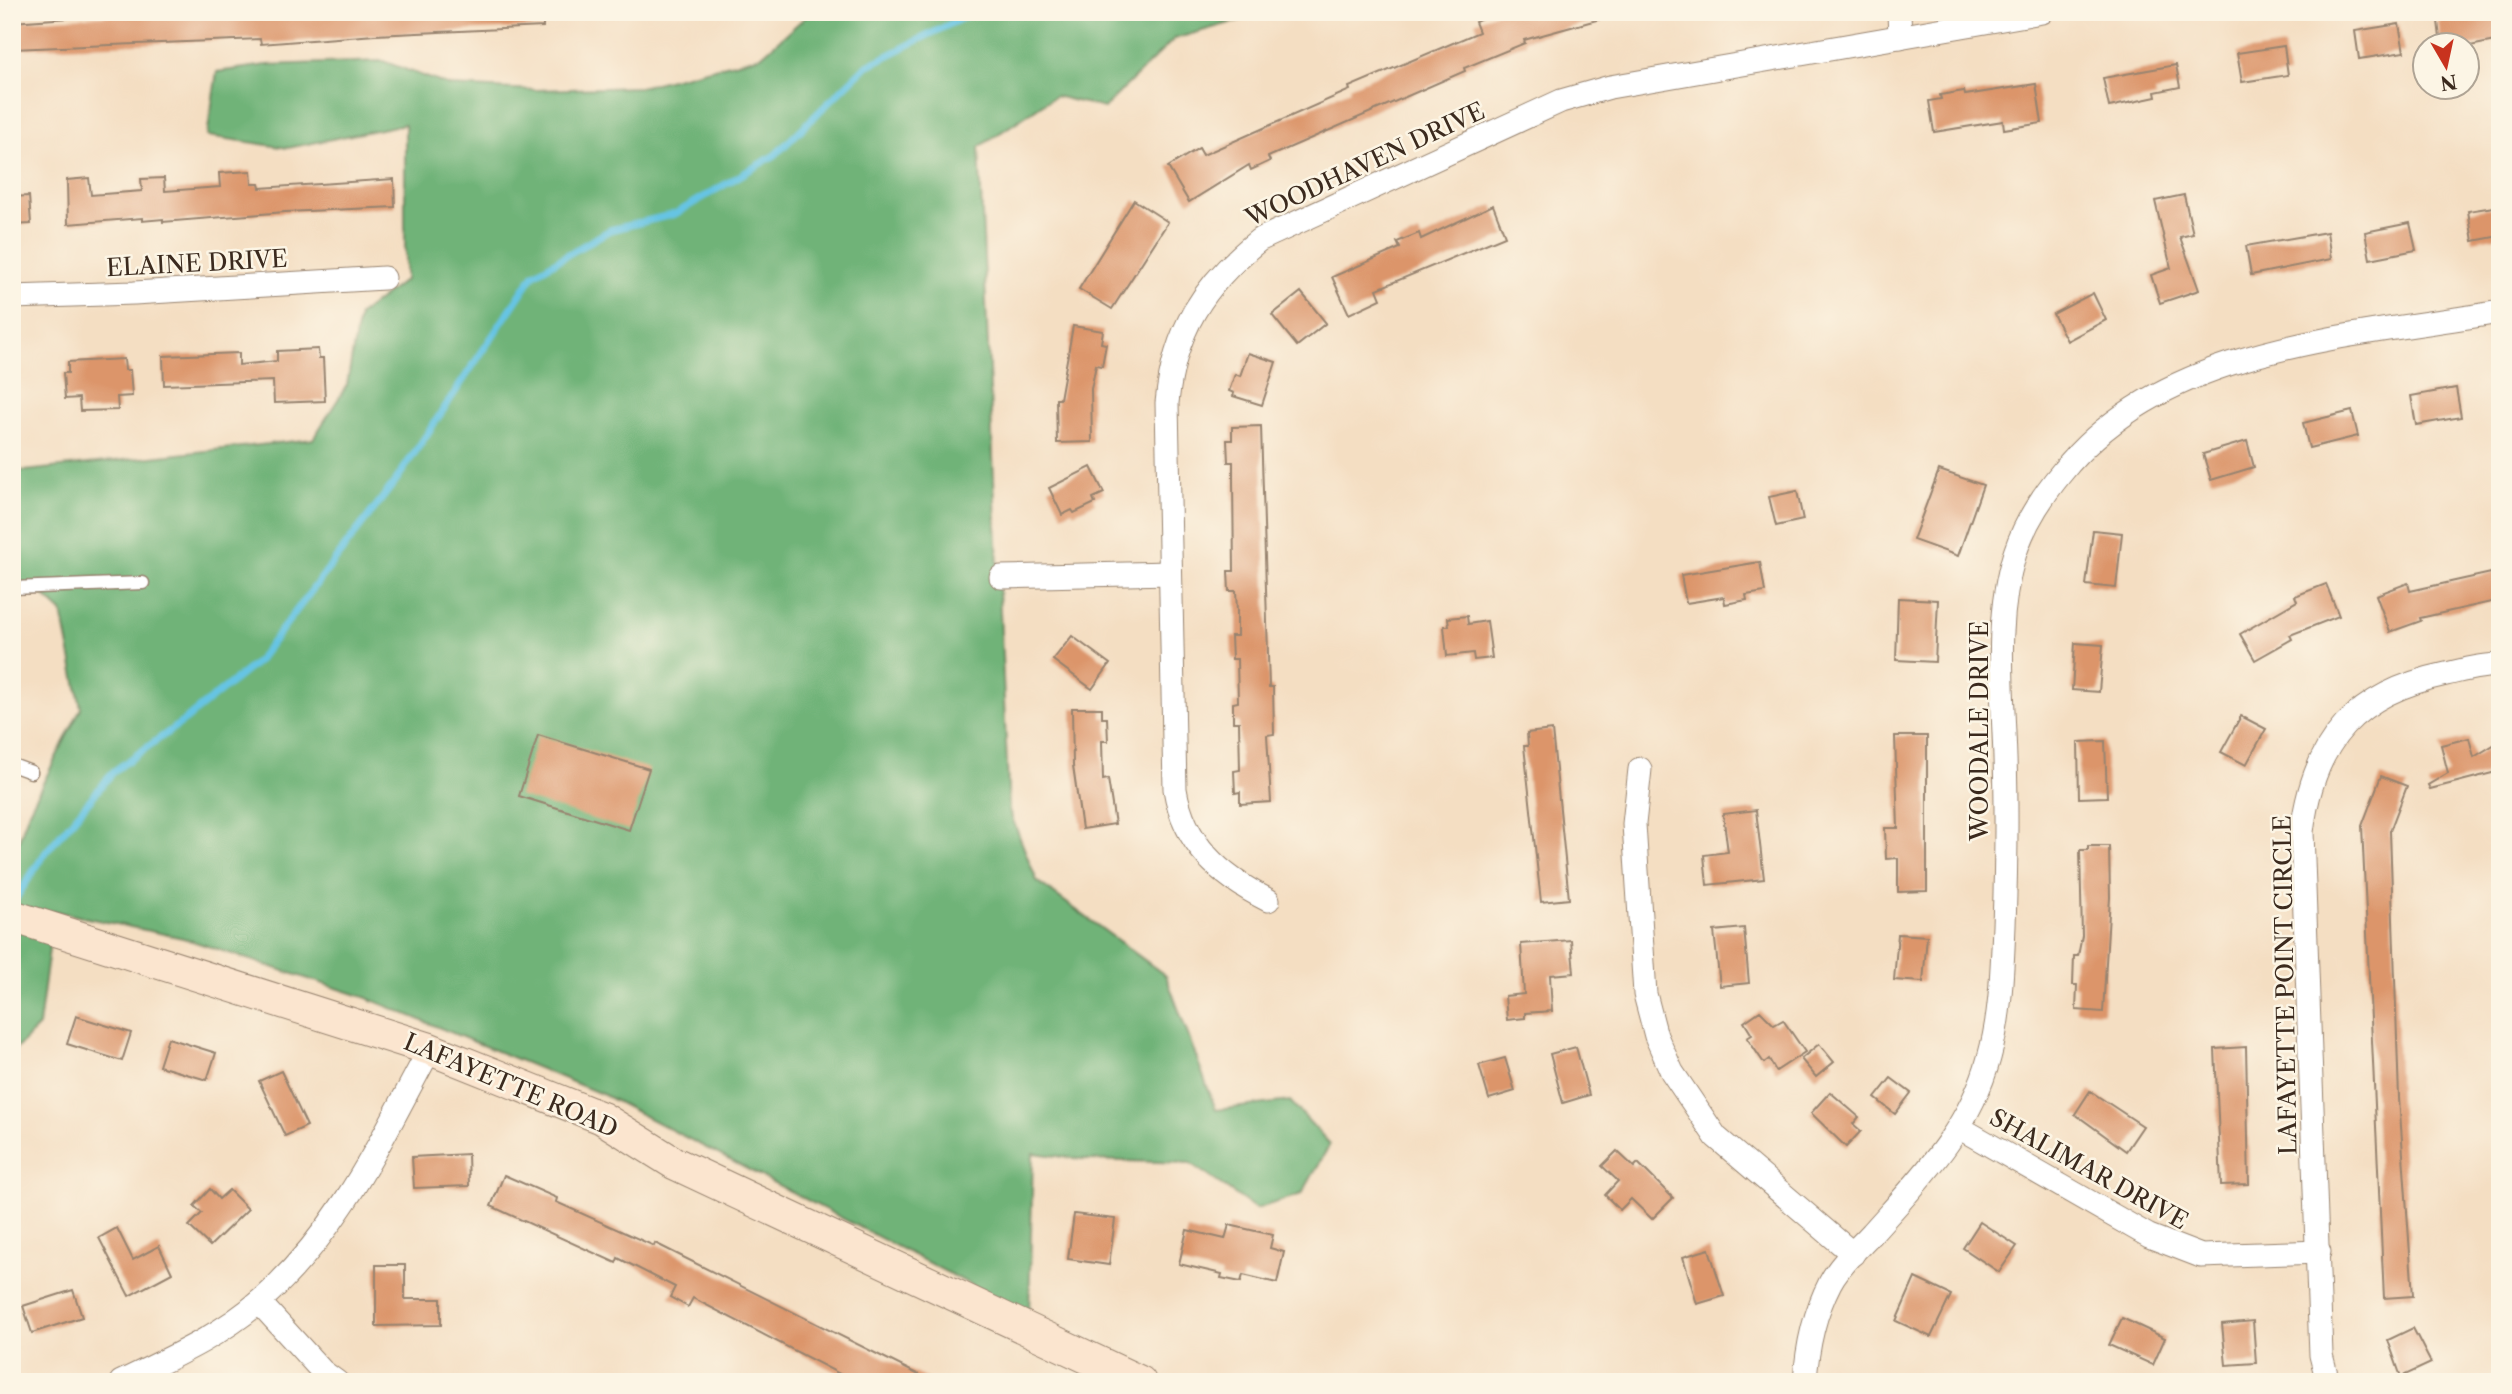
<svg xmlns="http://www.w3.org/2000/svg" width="2512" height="1394" font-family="'Libre Caslon Text',serif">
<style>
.forest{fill:#70b378;stroke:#566e4b;stroke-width:2}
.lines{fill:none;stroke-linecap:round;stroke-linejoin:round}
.stream{stroke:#66c4e4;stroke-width:7}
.building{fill:#dc956a}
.lane-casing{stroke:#988470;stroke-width:15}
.street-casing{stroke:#988470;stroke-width:25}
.secondary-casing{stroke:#988470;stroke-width:34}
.lane{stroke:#fff;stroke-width:12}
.street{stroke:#fff;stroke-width:23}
.secondary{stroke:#fbe5cf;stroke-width:32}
.labels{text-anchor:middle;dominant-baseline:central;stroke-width:5;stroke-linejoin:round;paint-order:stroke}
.street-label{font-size:24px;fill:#3b2a1e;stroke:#fcf5e5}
</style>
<rect width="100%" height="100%" fill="#fcf5e5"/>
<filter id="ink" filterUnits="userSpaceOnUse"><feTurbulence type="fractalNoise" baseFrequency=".0143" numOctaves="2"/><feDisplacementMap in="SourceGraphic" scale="14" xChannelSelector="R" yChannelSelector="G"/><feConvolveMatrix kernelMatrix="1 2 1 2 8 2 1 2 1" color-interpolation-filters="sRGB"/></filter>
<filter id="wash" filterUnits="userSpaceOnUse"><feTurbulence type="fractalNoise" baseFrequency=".00686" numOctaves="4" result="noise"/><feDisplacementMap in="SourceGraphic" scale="28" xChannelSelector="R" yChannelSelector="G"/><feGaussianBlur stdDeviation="1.57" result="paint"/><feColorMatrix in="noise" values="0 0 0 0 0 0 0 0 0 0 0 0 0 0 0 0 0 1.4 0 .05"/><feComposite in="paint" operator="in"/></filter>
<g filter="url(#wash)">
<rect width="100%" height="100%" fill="#f4dec2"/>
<path class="forest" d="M811 12H1268L1174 39 1104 108 1055 96 979 147 1009 810 1037 881 1166 976 1216 1110 1290 1101 1330 1144 1302 1194 1256 1209 1190 1163 1089 1160 1033 1153 1029 1315 604 1095 367 998 183 938 54 911 39 1026 12 1053V861L29 811 81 708 62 612 39 591 12 598V469L25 471 313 439 347 385 359 315 405 280V124L288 148 207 136 217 72 266 65 383 61 450 86 535 90 640 87 761 56Z"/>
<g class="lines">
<path class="stream" d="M12 904 46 852 114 771 185 720 257 662 397 479 534 274 610 230 675 214 775 155 865 67 974 12"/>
</g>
<g id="blocks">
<g class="building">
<path d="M156 12H167L168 17 233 12H543V27L375 35 261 44 260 39 12 49V22Z"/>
<path d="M1498 12H1604V18L1524 40 1525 43 1464 68 1465 71 1268 157 1270 161 1251 170 1249 165 1189 202 1168 167 1199 148 1203 155 1350 90 1349 87 1479 32 1475 22Z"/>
<path d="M2496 13 2500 40 2470 46H2441L2438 21Z"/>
<path d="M2399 24 2404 52 2359 59 2355 31Z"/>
<path d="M2284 46 2288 75 2242 82 2237 53Z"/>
<path d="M2176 65 2180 87 2155 92 2156 97 2109 107 2103 78Z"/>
<path d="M2036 84 2042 123 2004 129 2003 121 1934 132 1929 101 1941 99 1940 95 1964 91 1965 95Z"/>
<path d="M251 171 252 184H259L260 188 394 179 395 207 285 212 163 222V219L142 221V218L68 224 67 180 89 178 91 195 142 191 141 179 164 178 165 191 220 187 219 173Z"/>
<path d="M2184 195 2193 234 2180 237 2199 290 2160 303 2151 275 2171 268 2155 201Z"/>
<path d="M29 196 31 224 12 225V197Z"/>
<path d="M1134 200 1168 222 1112 309 1079 289Z"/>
<path d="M1493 205 1505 236 1377 289 1381 299 1349 314 1332 277 1400 248 1397 242 1419 233 1421 239Z"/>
<path d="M2500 206V236L2473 241 2468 211Z"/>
<path d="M2410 223 2416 250 2370 259 2365 232Z"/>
<path d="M2327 232 2331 259 2251 275 2246 246Z"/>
<path d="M1301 292 1326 323 1297 346 1272 315Z"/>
<path d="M2093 293 2106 320 2067 341 2053 314Z"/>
<path d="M1073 326 1103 331 1101 343 1106 344 1102 366 1096 365 1091 389 1092 442 1057 443 1056 399H1060Z"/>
<path d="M318 349 319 358H323L325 401 274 403 273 381 164 385 163 356 239 353V365L277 361V351Z"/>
<path d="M1248 353 1276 362 1262 405 1233 396 1234 393 1229 391 1235 374 1240 376Z"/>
<path d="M124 359 125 370H130L132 396 117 397 118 410 80 411 79 398 65 399 63 373H68V362Z"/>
<path d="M2456 388 2461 417 2416 425 2411 396Z"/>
<path d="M2352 411 2358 436 2309 448 2303 423Z"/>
<path d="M1261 426 1269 687H1273L1274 734 1267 735 1271 802 1240 804V792L1235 793 1234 771 1240 770 1239 722H1233V703L1238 702 1237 659H1232L1231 636H1237V612L1236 591H1229L1228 571H1234L1233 481V462H1228L1227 440H1232V427Z"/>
<path d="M2247 441 2254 467 2211 480 2203 454Z"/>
<path d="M1091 467 1104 493 1093 498 1095 503 1074 513 1072 510 1062 515 1049 488Z"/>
<path d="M1939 470 1983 485 1958 556 1913 540Z"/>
<path d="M1797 491 1803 520 1776 526 1769 497Z"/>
<path d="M2093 530 2122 533 2116 588 2086 585Z"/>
<path d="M1760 562 1765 592 1746 595 1747 600 1725 604 1724 597 1686 603 1681 575Z"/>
<path d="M2500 571V600L2420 618 2421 621 2390 632 2376 595 2408 583 2410 591Z"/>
<path d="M2326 584 2339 616 2290 635 2292 639 2255 660 2240 634 2297 601 2295 596Z"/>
<path d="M1898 598 1938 600 1935 662 1896 660Z"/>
<path d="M1467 616 1468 624 1487 621 1492 658 1474 660 1473 653 1447 656 1444 626H1449L1448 618Z"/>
<path d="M1072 636 1110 664 1092 689 1053 660Z"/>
<path d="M2075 643 2103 645 2099 692 2072 690Z"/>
<path d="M1072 708H1102V718H1107L1108 741H1102L1103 780 1108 779 1115 824 1082 829 1073 766Z"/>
<path d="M2241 716 2266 729 2246 765 2221 752Z"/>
<path d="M1552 730 1569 899 1541 902 1524 746H1528L1527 733Z"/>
<path d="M538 735 649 769 629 830 519 796Z"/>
<path d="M1895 736H1927V891L1898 892V858L1886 859 1885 828H1898Z"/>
<path d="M2469 738 2474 757 2500 741V771L2430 789 2428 785 2448 773 2441 745Z"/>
<path d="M2105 741 2107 797 2079 798 2078 742Z"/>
<path d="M2381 776 2407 786 2390 831 2399 1098 2413 1296 2384 1298 2362 826Z"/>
<path d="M1756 810 1764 879 1707 885 1704 855 1728 852 1723 814Z"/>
<path d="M2088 846H2109L2110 897 2103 1012 2076 1010 2077 985H2073L2074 956H2078L2082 936 2080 850H2088Z"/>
<path d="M1744 928 1749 983 1720 986 1714 931Z"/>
<path d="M1898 934 1927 936 1923 982 1894 980Z"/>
<path d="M1571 940 1574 973 1550 975 1552 1011 1525 1013V1018L1507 1020 1505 996 1524 994 1521 944Z"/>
<path d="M1760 1011 1774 1025 1783 1020 1805 1052 1776 1071 1769 1059 1764 1063 1747 1038 1752 1035 1744 1022Z"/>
<path d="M76 1016 131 1033 122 1061 67 1044Z"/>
<path d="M168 1038 216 1053 207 1080 159 1066Z"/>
<path d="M1819 1044 1834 1062 1816 1077 1801 1059Z"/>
<path d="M1576 1047 1589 1095 1563 1103 1550 1054Z"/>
<path d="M2246 1047 2249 1184 2221 1185 2215 1049Z"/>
<path d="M1505 1058 1515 1091 1489 1099 1479 1065Z"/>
<path d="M281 1071 307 1126 285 1136 259 1081Z"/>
<path d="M1891 1078 1911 1093 1895 1114 1875 1098Z"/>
<path d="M2090 1091 2143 1126 2126 1151 2075 1114Z"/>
<path d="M1830 1092 1859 1117 1853 1124 1861 1131 1846 1147 1811 1113Z"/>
<path d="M1617 1151 1634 1167 1638 1163 1673 1198 1652 1219 1631 1199 1620 1210 1605 1195 1618 1181 1602 1166Z"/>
<path d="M468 1154 469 1186 414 1188 412 1157Z"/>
<path d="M504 1175 557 1198 556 1202 654 1246 655 1243 933 1382H855L693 1298 688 1307 670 1297 675 1287 618 1258 616 1263 491 1206Z"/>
<path d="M210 1189 219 1199 229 1190 248 1209 210 1246 189 1226 202 1213 194 1206Z"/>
<path d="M1074 1214 1115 1219 1109 1265 1068 1259Z"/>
<path d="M1980 1222 2017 1246 1999 1272 1963 1248Z"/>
<path d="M1229 1225 1273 1235 1270 1248 1284 1252 1277 1283 1243 1275 1241 1282 1221 1278 1222 1274 1179 1264 1187 1230 1225 1239Z"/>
<path d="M117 1228 133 1260 159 1246 172 1273 129 1296 99 1238Z"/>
<path d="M1709 1249 1724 1296 1697 1304 1683 1257Z"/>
<path d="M376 1265H405V1299H441V1325L376 1326Z"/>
<path d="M1915 1278 1951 1295 1931 1337 1896 1321Z"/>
<path d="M73 1290 82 1317 32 1333 23 1306Z"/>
<path d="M2122 1318 2165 1338 2153 1365 2109 1345Z"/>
<path d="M2253 1321 2256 1363 2226 1365 2222 1324Z"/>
<path d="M2413 1328 2431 1363 2401 1377 2388 1340Z"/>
</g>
</g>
</g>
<g filter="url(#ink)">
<use href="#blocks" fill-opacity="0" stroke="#988470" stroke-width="2"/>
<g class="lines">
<defs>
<g id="lane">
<path d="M12 588 143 583"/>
<path d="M12 765 31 772"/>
</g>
<g id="street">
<path d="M1899 12 1900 37"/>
<path d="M12 297 134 293 384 278"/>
<path d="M1001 577 1170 573"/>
<path d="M1640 769 1634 824 1645 994 1656 1036 1672 1072 1716 1137 1853 1254"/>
<path d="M1268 900C1220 876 1184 844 1175 789L1167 403C1174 331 1203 285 1259 240L1561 101 1610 87 2042 12"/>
<path d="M1960 1128 2149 1236 2201 1256 2319 1252"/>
<path d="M259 1302 322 1371 337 1382"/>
<path d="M121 1382C170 1358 219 1337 260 1301 342 1228 379 1143 430 1049"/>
<path d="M1805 1382C1807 1347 1814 1314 1830 1283 1839 1265 1858 1248 1872 1233 1920 1179 1970 1129 1989 1058 2001 1015 2002 970 2004 926 2006 870 2007 814 2005 758 2003 690 1994 619 2015 553 2025 522 2042 496 2063 471 2165 345 2351 337 2500 312"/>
<path d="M2328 1382 2321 1355 2302 832C2313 740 2356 693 2446 674 2464 670 2482 665 2500 665"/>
</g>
<path id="secondary" d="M12 916 430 1049 602 1118 674 1163 1140 1382"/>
</defs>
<use href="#lane" class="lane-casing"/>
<use href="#street" class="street-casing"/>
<use href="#secondary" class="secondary-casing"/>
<use href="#lane" class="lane"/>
<use href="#street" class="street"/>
<use href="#secondary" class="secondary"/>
</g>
</g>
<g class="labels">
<g class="street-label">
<text transform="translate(1365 164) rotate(-25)">WOODHAVEN DRIVE</text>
<text transform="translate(197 263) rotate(-3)">ELAINE DRIVE</text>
<text transform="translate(1979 731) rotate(-90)">WOODALE DRIVE</text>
<text transform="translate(2285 985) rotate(-91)">LAFAYETTE POINT CIRCLE</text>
<text transform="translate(511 1085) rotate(23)">LAFAYETTE ROAD</text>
<text transform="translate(2089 1169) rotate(29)">SHALIMAR DRIVE</text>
</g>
</g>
<rect width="2512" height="1394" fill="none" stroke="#fcf5e5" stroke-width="42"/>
<g transform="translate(2446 66) rotate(171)"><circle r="33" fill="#fcf5e5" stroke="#afa495" stroke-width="2"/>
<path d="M0-5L12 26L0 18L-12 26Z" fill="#c8321e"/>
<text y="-10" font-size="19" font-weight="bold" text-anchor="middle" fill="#3b2a1e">N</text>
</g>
</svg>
